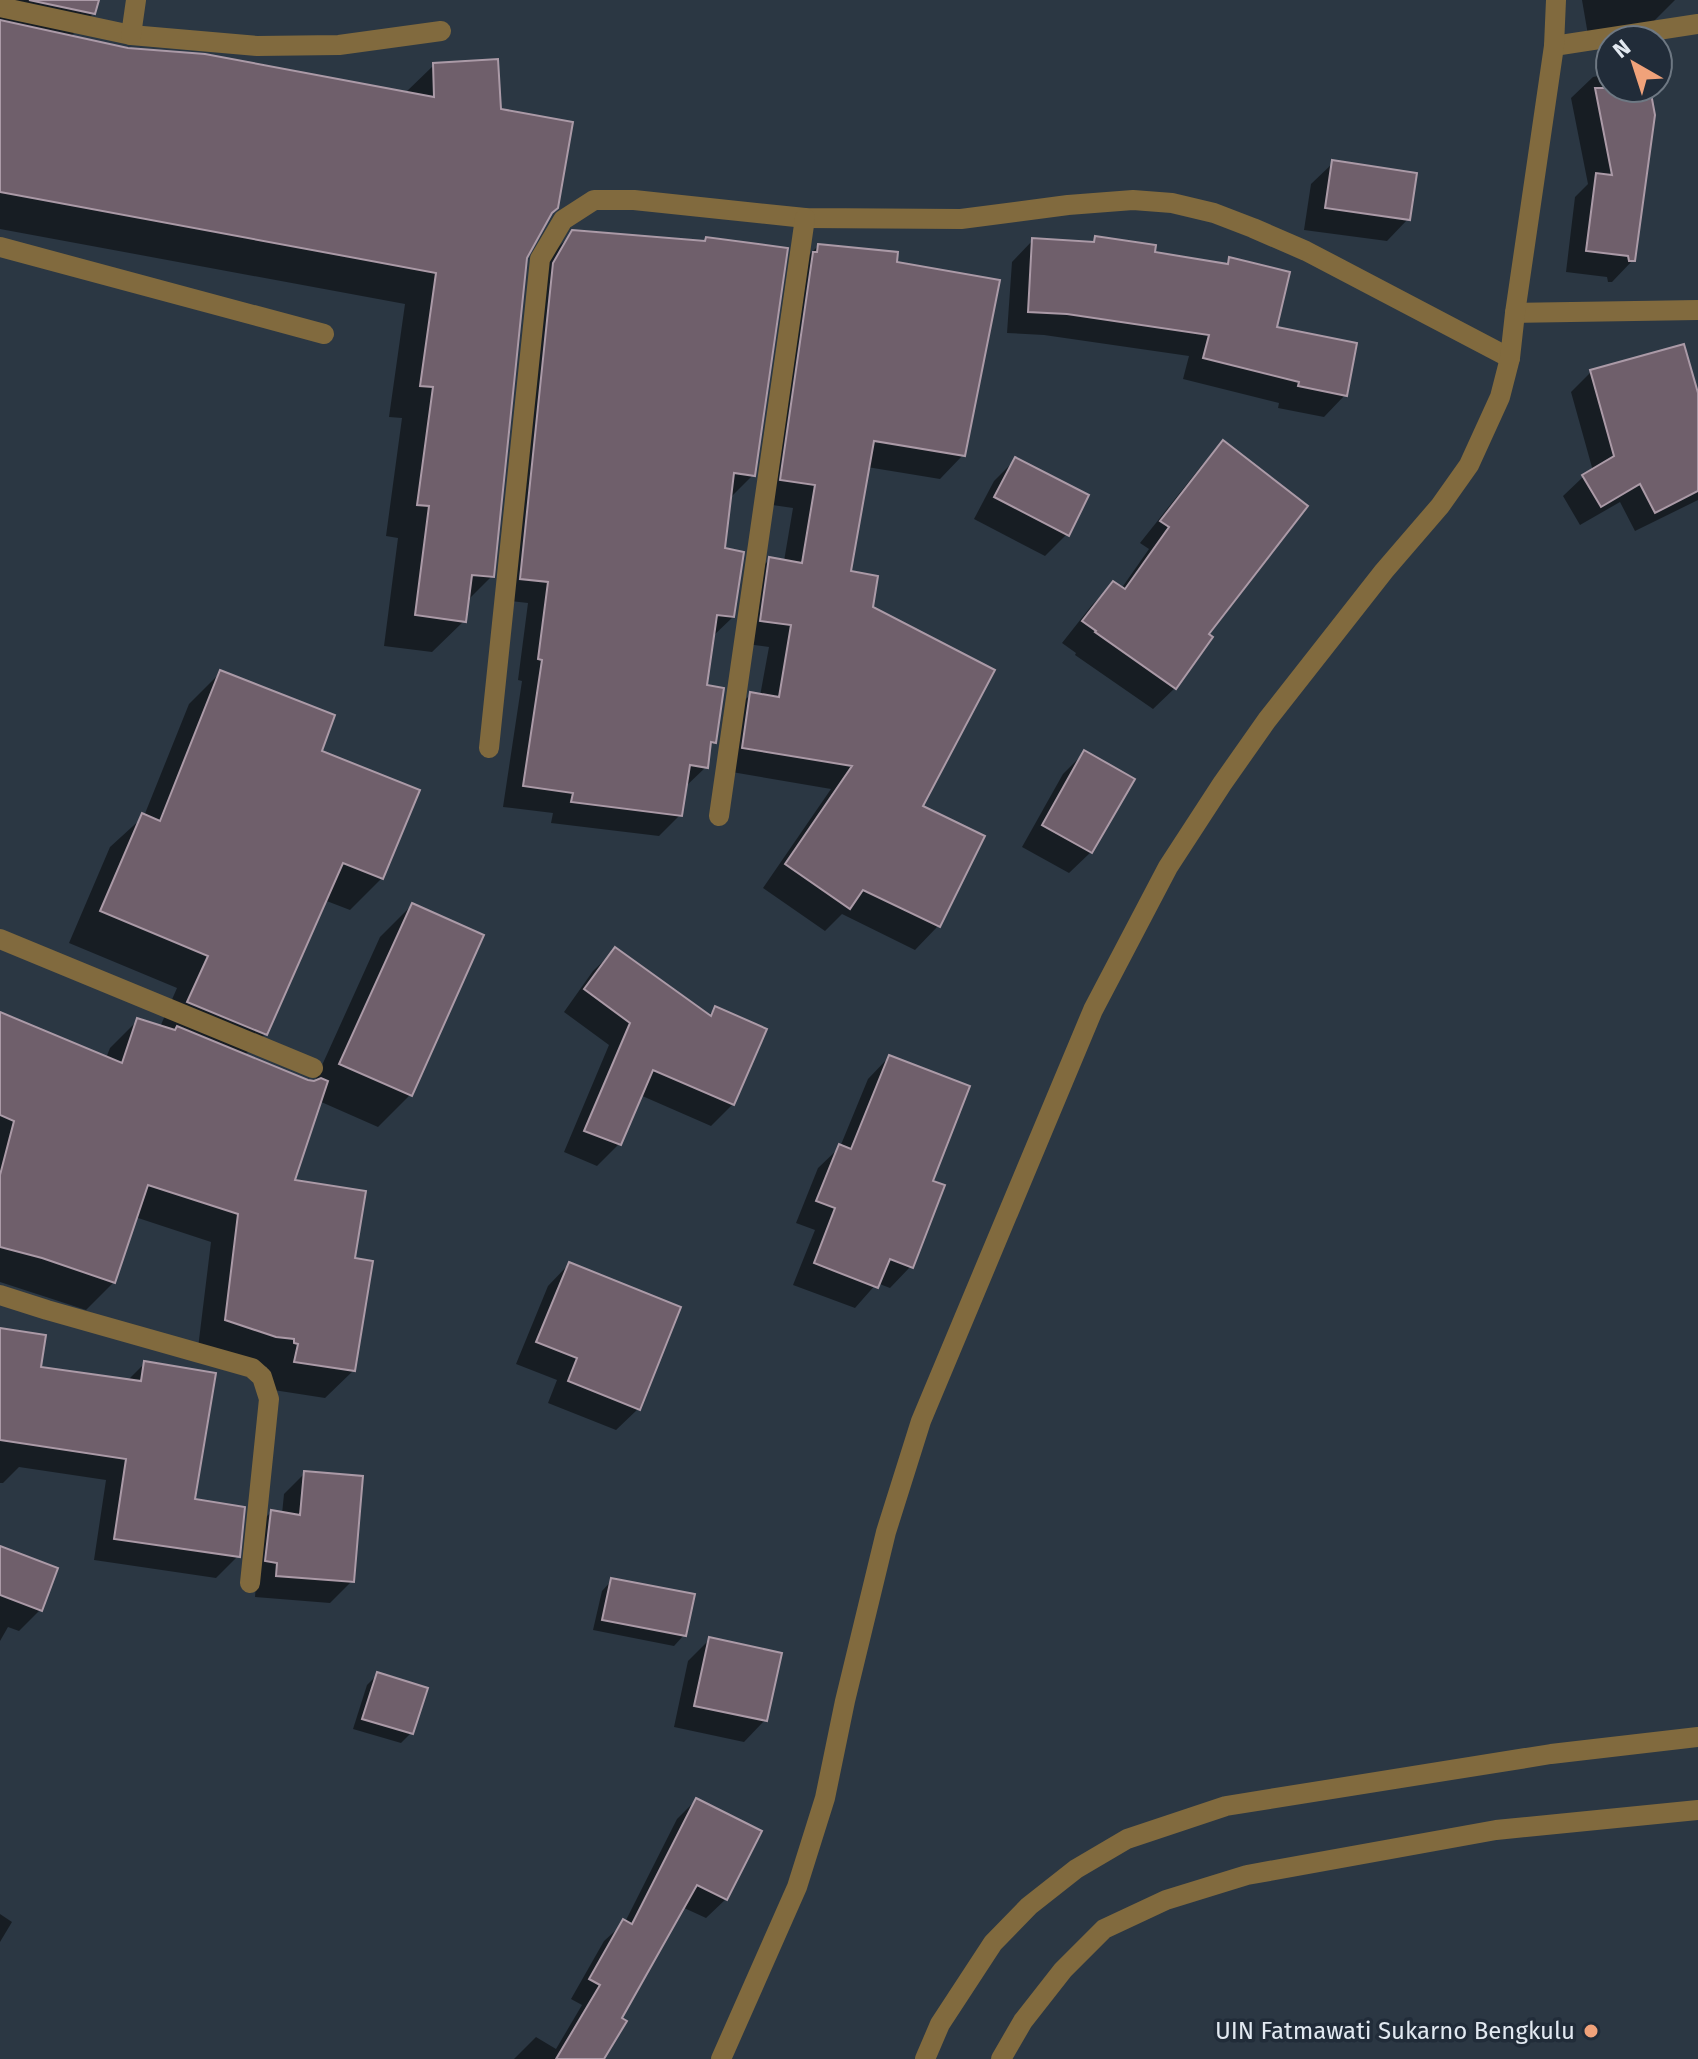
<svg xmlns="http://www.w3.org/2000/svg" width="1698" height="2059" font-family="'Fira Sans',sans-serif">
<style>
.shadow{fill:#0007}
.building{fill:#6f5f6b;stroke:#ab9aa7;stroke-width:2}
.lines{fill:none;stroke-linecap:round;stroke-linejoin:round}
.lane{stroke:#816a3e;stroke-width:20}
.street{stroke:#816a3e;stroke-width:20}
.poi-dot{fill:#f0a27a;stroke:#212c39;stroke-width:3}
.labels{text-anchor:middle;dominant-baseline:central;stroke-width:7;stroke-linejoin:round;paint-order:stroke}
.poi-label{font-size:24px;fill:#e2e9f1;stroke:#212c39;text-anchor:end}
</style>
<rect width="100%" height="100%" fill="#2b3743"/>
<g class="shadow">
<path d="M0 0H97L94 13 70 37 128 50 405 93 434 65 499 111 550 213 525 257 492 576 467 601 464 621 432 652 384 646 398 538 386 536 402 418 389 417 405 304 0 229Z"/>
<path d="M1582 0H1675L1651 24 1588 35Z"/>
<path d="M1610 74V88H1648L1633 260 1612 282H1608L1607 277 1566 272 1575 197 1588 184 1571 98 1593 77Z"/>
<path d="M1333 163 1408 219 1387 241 1304 230 1311 184Z"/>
<path d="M573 232 702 243 706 239 753 475 732 496H730L723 550 733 617 712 637 705 687 714 742 708 748 706 767 684 788 680 815 659 836 551 823 553 813 503 807 522 681 518 680 528 603 500 600 532 286 552 254Z"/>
<path d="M1096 238 1153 253 1224 265 1230 259 1274 328 1345 395 1324 417 1278 408 1279 403 1183 379 1189 356 1044 335 1007 333 1012 262 1033 240 1090 244Z"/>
<path d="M818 246 894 263 963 455 940 479 867 467 848 573 870 608 920 807 982 837 938 926 915 950 842 914 825 931 763 888 831 789 720 770 727 718 751 694 760 696 769 647 738 643 747 582 770 559 784 561 793 508 758 503 795 269Z"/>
<path d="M1591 372 1698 421V500L1635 531 1620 502 1580 525 1563 496 1583 477 1593 471 1571 392Z"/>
<path d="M1223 443 1206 634 1175 688 1153 709 1075 655 1076 653 1062 643 1092 605 1113 584 1121 589 1149 549 1140 543 1202 465Z"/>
<path d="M1016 459 1067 534 1045 556 974 519 994 481Z"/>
<path d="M221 672 319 752 382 878 350 910 324 900 265 1034 244 1056 314 1083 380 937 412 905 482 936 410 1095 378 1127 319 1101 292 1182 353 1259 354 1370 325 1398 267 1389 271 1372 267 1371V1367L247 1364 198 1348 211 1242 135 1217 114 1282 86 1310 0 1282V1103L106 1058 110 1048 138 1020 160 1027 177 988 69 943 110 847 144 816 189 704Z"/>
<path d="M1084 753 1091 852 1069 873 1022 847 1063 774Z"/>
<path d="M615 950 708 1016 715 1009 733 1104 711 1126 640 1095 619 1144 597 1166 564 1152 609 1045 564 1012 593 971Z"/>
<path d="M889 1057 930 1182 911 1266 890 1288 877 1283 855 1308 793 1285 815 1230 796 1223 818 1168 840 1147 868 1079Z"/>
<path d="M569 1264 638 1409 616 1430 548 1403 557 1380 516 1364 548 1286Z"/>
<path d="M0 1330 39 1368 127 1381 145 1363 192 1501 238 1556 216 1578 94 1560 106 1480 19 1467 3 1483H0Z"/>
<path d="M305 1473 352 1581 330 1603 255 1597 256 1584 250 1534 271 1512 282 1514 284 1494Z"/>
<path d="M0 1548 40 1610 19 1631 8 1627 0 1641Z"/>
<path d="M612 1580 684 1635 674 1646 593 1630 602 1591Z"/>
<path d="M709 1640 765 1720 744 1742 674 1727 688 1661Z"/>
<path d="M378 1674 411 1733 401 1743 353 1729 367 1685Z"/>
<path d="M696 1800 726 1899 706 1918 682 1907 619 2019 602 2059H514L536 2037 556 2049 582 2005 571 1999 604 1941 625 1922 677 1819Z"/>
<path d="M0 1914 12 1922 0 1942Z"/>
</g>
<g class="building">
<path d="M29 0H99L95 14Z"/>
<path d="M0 20 128 48 205 54 434 97 433 63 498 59 501 109 573 122 558 208 552 213 527 258 494 577 472 575 466 622 415 615 429 506 417 505 433 387 420 386 436 273 0 192Z"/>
<path d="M1595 88H1650L1655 115 1635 261H1629L1628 256 1586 251 1596 173 1612 175Z"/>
<path d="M1332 160 1417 173 1410 220 1325 208Z"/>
<path d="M572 230 705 241 706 237 788 248 755 476 734 473 725 548 744 552 734 617 717 615 707 685 724 688 716 743 711 742 708 768 690 765 682 816 571 802 573 793 523 786 542 660 538 659 548 582 520 579 553 263Z"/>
<path d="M1095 236 1156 245 1155 252 1228 264 1229 257 1290 272 1277 327 1357 343 1347 396 1298 386 1299 382 1203 358 1209 335 1067 314 1028 312 1032 238 1094 242Z"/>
<path d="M818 244 898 252 897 262 1000 280 965 456 874 441 851 571 878 576 873 607 995 670 923 806 985 836 940 927 863 890 850 909 785 864 852 766 742 748 750 692 779 697 791 625 760 621 769 557 802 563 815 485 780 480 813 252H817Z"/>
<path d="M1684 344 1698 393V491L1655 513 1640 484 1601 507 1582 475 1614 456 1590 370Z"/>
<path d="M1223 440 1308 506 1209 634 1213 637 1176 689 1095 632 1096 631 1082 621 1113 581 1125 589 1169 527 1160 521Z"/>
<path d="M1015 457 1089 495 1069 536 994 497Z"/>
<path d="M220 670 335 715 322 751 420 790 383 879 343 863 267 1035 187 1002 208 956 100 911 142 813 160 821Z"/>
<path d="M1084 750 1135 779 1092 853 1042 825Z"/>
<path d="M412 903 484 935 412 1096 339 1064Z"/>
<path d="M615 947 711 1016 715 1006 767 1029 734 1105 653 1070 621 1145 584 1131 630 1023 584 989Z"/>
<path d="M0 1012 122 1063 137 1018 175 1030 177 1026 308 1080 314 1081 321 1078 328 1081 295 1180 366 1191 355 1258 373 1261 355 1371 294 1362 298 1344 294 1343V1339L276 1337 225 1320 238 1214 148 1185 115 1283 42 1258 0 1247V1175L14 1121 0 1115Z"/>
<path d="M889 1055 970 1086 933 1181 945 1185 913 1268 890 1259 878 1288 814 1263 835 1208 816 1201 839 1144 851 1149Z"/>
<path d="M569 1262 681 1307 640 1410 568 1381 577 1358 536 1342Z"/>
<path d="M0 1328 46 1335 41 1367 141 1381 144 1361 216 1373 195 1499 245 1507 240 1557 114 1539 126 1459 0 1440Z"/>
<path d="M304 1471 363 1476 354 1582 276 1576 277 1563 265 1561 271 1510 300 1515Z"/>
<path d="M0 1546 58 1568 42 1611 0 1595Z"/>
<path d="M611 1578 695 1594 686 1636 602 1620Z"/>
<path d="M709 1637 782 1653 767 1721 694 1706Z"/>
<path d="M377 1672 428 1688 413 1734 362 1719Z"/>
<path d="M696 1798 762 1831 727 1900 697 1885 622 2018 627 2021 604 2059H556L600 1985 589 1979 623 1919 632 1924Z"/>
</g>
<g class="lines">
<path class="lane" d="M0 247 324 334"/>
<g class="street">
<path d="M0 7 131 35 257 46 339 45 441 31"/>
<path d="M131 35 136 0"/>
<path d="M1554 46 1698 24"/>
<path d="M1515 313 1698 310"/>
<path d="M489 748 540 259 563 220 594 200H634L805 218 961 219 1068 205 1133 200 1172 203 1214 213 1253 228 1306 251 1510 358"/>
<path d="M719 816 805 218"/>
<path d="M0 939 313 1068"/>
<path d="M0 1295 47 1310 252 1368 262 1377 269 1399 250 1583"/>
<path d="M721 2059 797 1887 825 1798 845 1701 886 1532 921 1421 1093 1010 1168 867 1222 784 1267 720 1384 571 1440 506 1469 465 1500 397 1510 358 1515 313 1554 46 1556 0"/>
<path d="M925 2059 940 2024 993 1943 1029 1906 1076 1869 1127 1839 1226 1806 1551 1754 1698 1737"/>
<path d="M1001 2059 1023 2021 1063 1970 1104 1929 1166 1900 1247 1875 1496 1830 1698 1810"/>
</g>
</g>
<circle class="poi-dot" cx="1591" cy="2031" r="8"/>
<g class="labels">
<g class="poi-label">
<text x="1575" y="2031">UIN Fatmawati Sukarno Bengkulu</text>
</g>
</g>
<g transform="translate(1634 64) rotate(321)"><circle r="38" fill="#212c39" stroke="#6e7883" stroke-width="2"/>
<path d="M0-6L14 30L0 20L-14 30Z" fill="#f0a27a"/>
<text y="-12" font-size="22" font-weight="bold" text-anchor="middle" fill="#e2e9f1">N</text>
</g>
</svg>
